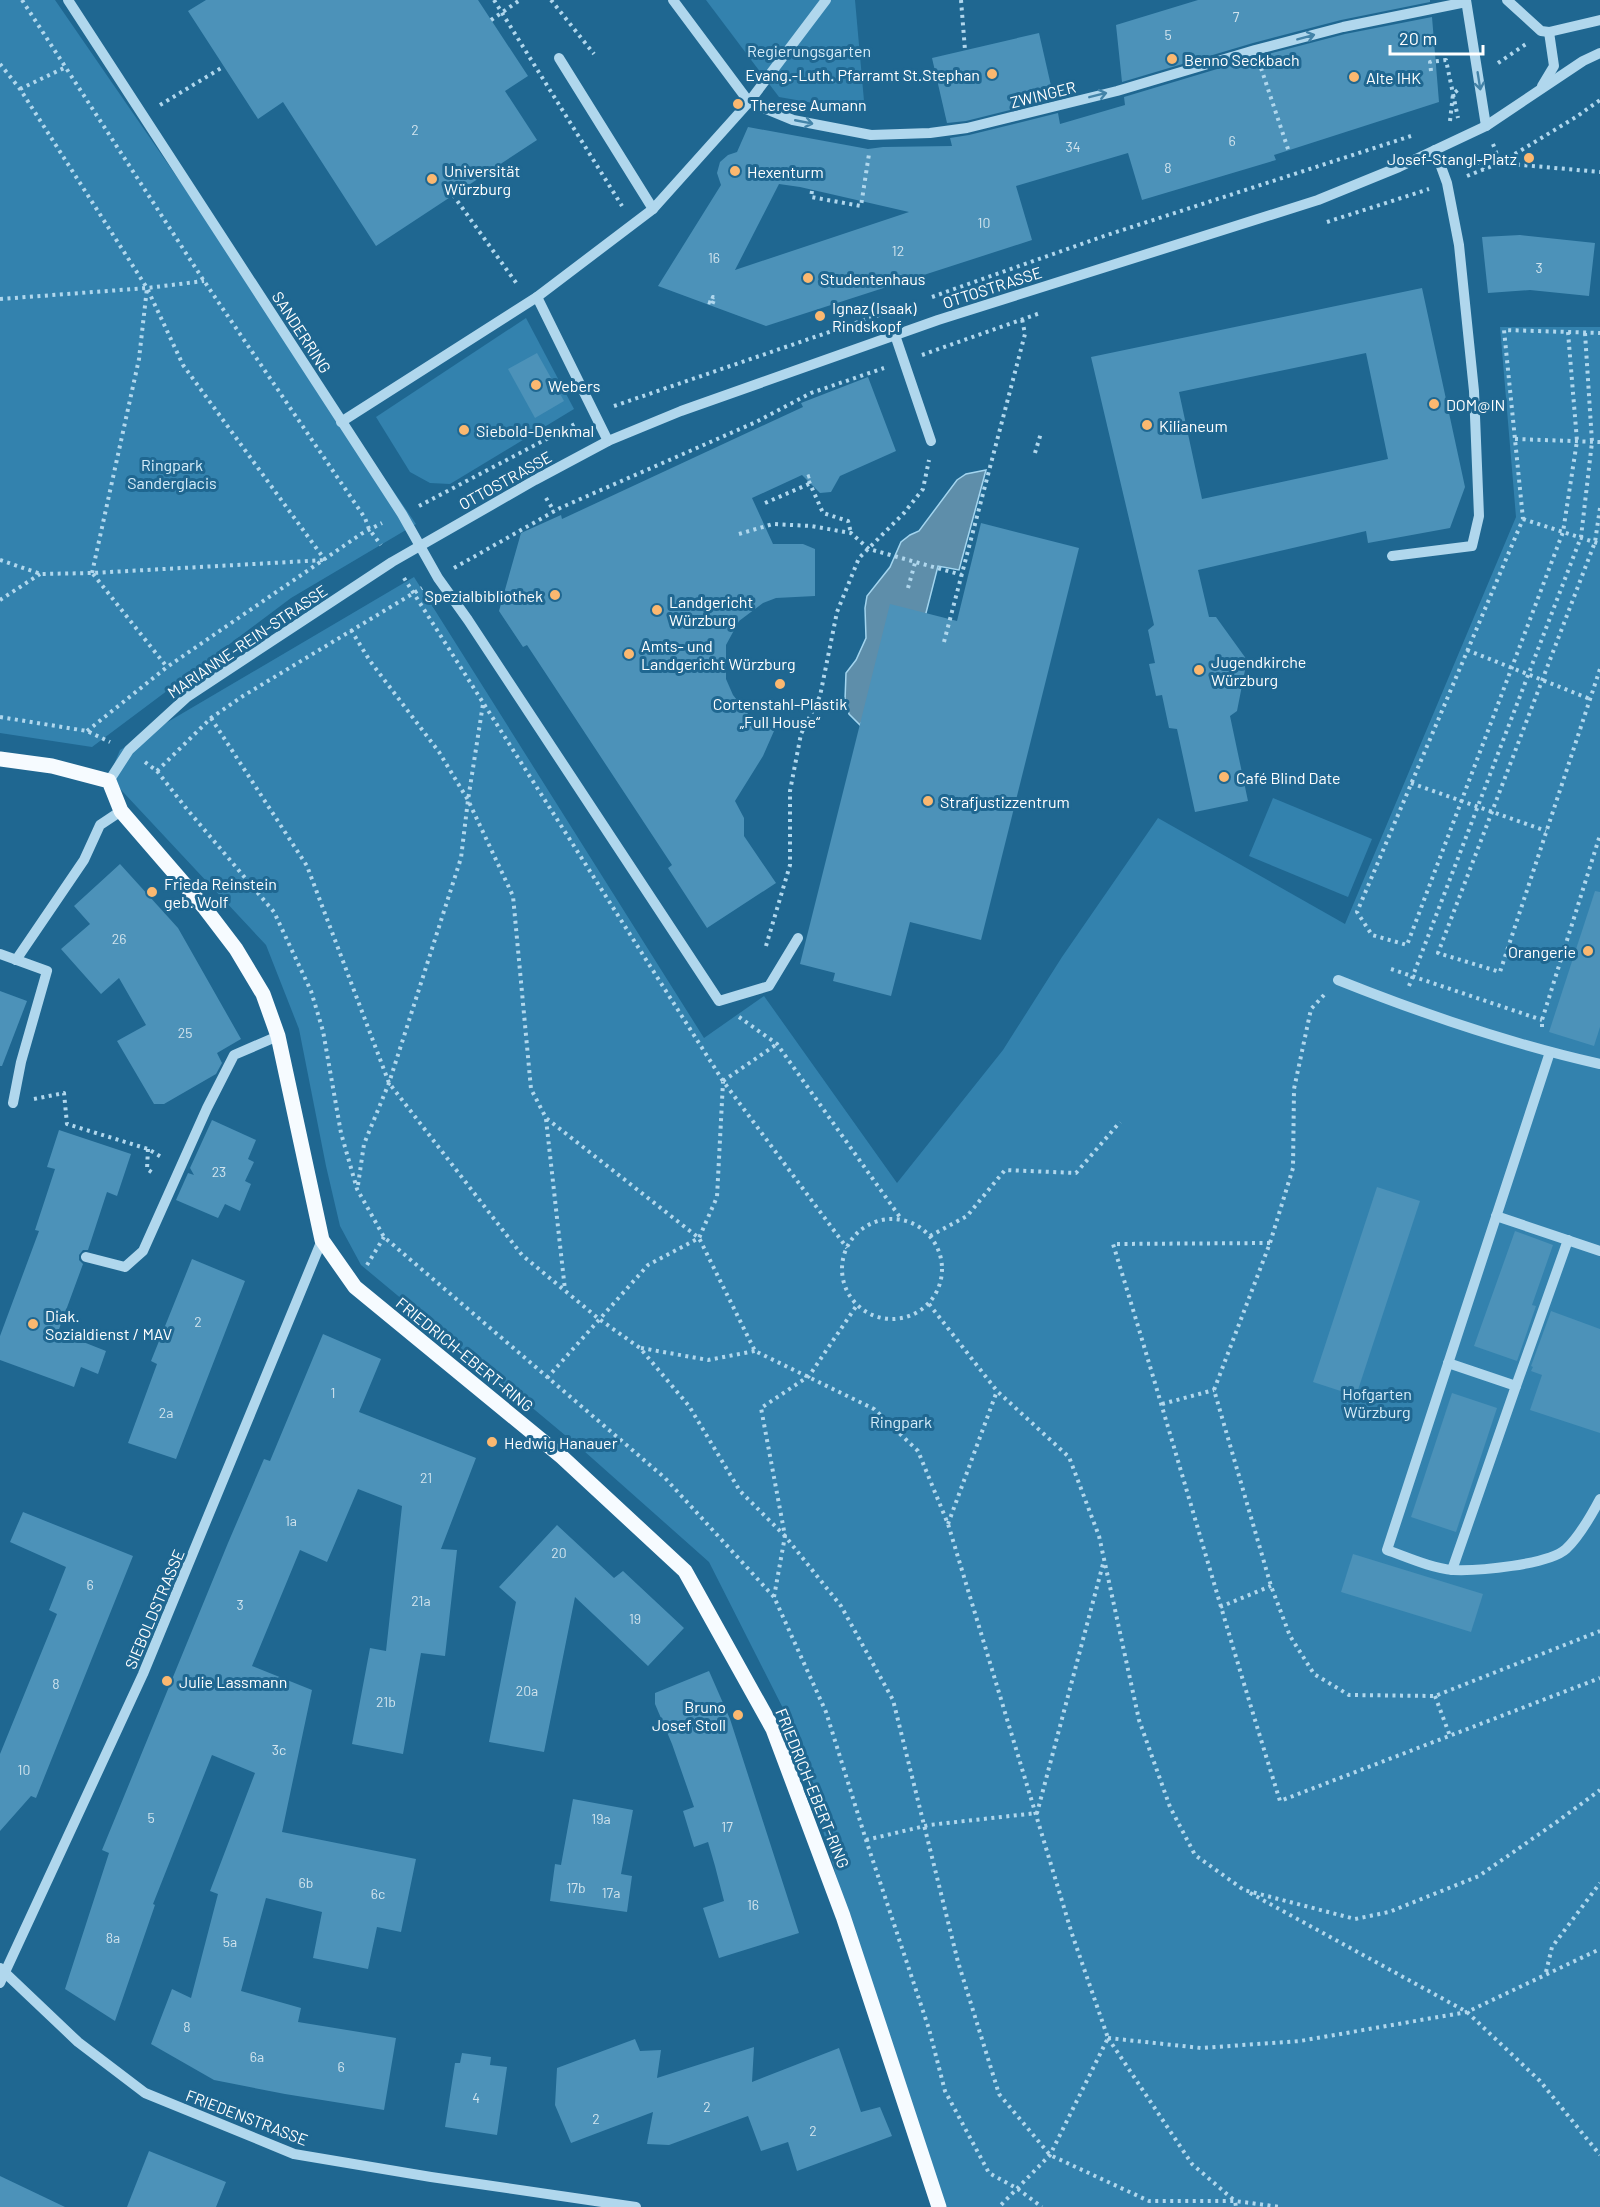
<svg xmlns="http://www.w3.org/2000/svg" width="1600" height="2207" font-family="Barlow,sans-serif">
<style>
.green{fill:#3382ae}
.water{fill:#5e8eaa;stroke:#a3d5ef;stroke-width:1.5}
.building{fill:#4c92b9;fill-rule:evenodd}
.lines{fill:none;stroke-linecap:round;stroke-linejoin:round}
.path{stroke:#b0d7ed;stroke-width:4;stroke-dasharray:3 4.5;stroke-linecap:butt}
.minor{stroke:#b0d7ed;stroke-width:10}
.major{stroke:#f6fbff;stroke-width:15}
.oneway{stroke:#4383a8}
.poi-dot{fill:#fbb870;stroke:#1f6791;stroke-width:2}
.labels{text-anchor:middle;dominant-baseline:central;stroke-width:6;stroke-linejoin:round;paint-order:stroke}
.number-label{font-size:14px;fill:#d2e4ee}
.park-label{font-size:16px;fill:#d5edfa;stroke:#1f6791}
.poi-label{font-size:16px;fill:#fff;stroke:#1f6791;text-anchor:start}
.street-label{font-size:16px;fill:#fff;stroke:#1f6791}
</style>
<rect width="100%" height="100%" fill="#1f6791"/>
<g class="green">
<path d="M0 0H55L416 524 291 598 92 747 0 733Z"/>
<path d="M706 0H855L865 112 779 97Z"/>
<path d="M526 318 574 409 450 484 430 483 410 472 376 417Z"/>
<path d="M1500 327H1600V2207H943L847 1913 793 1728 709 1562 584 1451 361 1265 340 1226 326 1166 299 1029 266 945 109 777 120 750 414 577 704 1038 764 996 897 1183 1003 1050 1062 957 1158 818 1345 924 1516 517Z"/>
<path d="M1273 798 1372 839 1348 897 1249 856Z"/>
</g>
<path class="water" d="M986 470 959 570 938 566 926 613 860 725 849 714 845 700 846 673 856 660 866 638 865 608 867 596 890 567 901 542 910 535 919 531 957 480 966 474Z"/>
<g class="building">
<path d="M206 0H478L528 76 505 91 537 140 376 246 283 102 258 119 188 11Z"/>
<path d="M1198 0H1430V2L1341 20 1253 43 1122 82 1116 25Z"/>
<path d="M1432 17 1439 102 1274 155 1276 160 1142 200 1128 153 1016 186 1032 240 766 326 658 286 721 185 717 173 720 162 728 155 737 152 748 127 868 149 883 147 952 146 950 138 969 135 1058 113 1060 124 1125 105 1124 97 1257 57 1345 34ZM779 184 800 187 909 212 735 270Z"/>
<path d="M1039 33 1054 99 966 121 947 123 932 58Z"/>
<path d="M1520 235 1595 243 1589 296 1530 290 1488 293 1482 237Z"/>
<path d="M1422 288 1465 487 1450 528 1368 543 1366 531 1198 570 1209 617H1216L1247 660 1237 711 1230 716 1248 801 1195 812 1177 729 1169 728 1162 695 1156 696 1149 664 1155 663 1148 630 1154 625 1091 357ZM1366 353 1388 459 1202 499 1179 392Z"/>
<path d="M537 353 564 401 535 418 508 369Z"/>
<path d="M868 377 896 451 840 476 831 492 820 493 802 475 752 498 773 544H803L815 549V596L776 598 763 603 739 621 726 645V679L733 695 748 714 774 731 763 756 735 801 744 818V836L776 883 707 928 668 868 672 865 527 645 523 647 499 611 521 533 561 515 562 519 803 407 801 403Z"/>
<path d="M981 523 1079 548 981 940 910 922 891 996 833 981 835 973 800 964 890 604 957 621Z"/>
<path d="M120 864 178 928 241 1039 217 1053 222 1063 216 1074 164 1104H154L117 1041 146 1025 119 978 101 994 61 949 90 924 74 906Z"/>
<path d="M1595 891 1600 892V1027L1594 1046 1549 1032Z"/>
<path d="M0 991 27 1001 2 1066H0Z"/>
<path d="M212 1120 256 1140 248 1159 254 1162 245 1181 251 1184 240 1211 225 1204 218 1218 176 1200 188 1173 194 1175 190 1168Z"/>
<path d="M59 1130 131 1154 117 1196 107 1192 88 1250H83L79 1255V1260L83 1264 58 1332 106 1351 98 1374 81 1367 74 1387 0 1360V1336L39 1231 35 1230 55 1169 47 1167Z"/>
<path d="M1377 1187 1420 1201 1356 1396 1313 1382Z"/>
<path d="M1515 1231 1553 1245 1532 1305 1536 1306 1517 1361 1474 1346Z"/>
<path d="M192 1259 245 1281 176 1459 128 1443 157 1364 151 1361Z"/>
<path d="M1551 1311 1600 1329V1433L1530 1410 1542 1375 1531 1371 1533 1367 1531 1366Z"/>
<path d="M323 1334 381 1359 359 1412 476 1458 441 1549 457 1550 445 1656 421 1653 403 1754 352 1744 370 1648 386 1651 402 1506 358 1489 327 1562 300 1550 252 1666 312 1690 282 1832 416 1859 401 1932 377 1927 368 1969 313 1958 322 1912 266 1898 241 1991 301 2008 298 2022 396 2038 384 2110 285 2094 214 2080 151 2044 172 1989 191 1998 218 1894 210 1891 255 1773 212 1755 153 1904 155 1905 115 2021 65 1989 109 1853 102 1850 228 1543 264 1459 270 1461Z"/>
<path d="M1452 1393 1497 1408 1456 1532 1411 1517Z"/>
<path d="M23 1512 133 1556 36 1798 31 1796 0 1831V1754L57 1614 49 1610 66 1567 10 1542Z"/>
<path d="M557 1525 614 1578 623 1571 684 1628 648 1666 575 1597 544 1752 489 1742 516 1602 499 1587Z"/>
<path d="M1353 1554 1483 1594 1471 1632 1341 1592Z"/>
<path d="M709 1671 730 1719 799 1933 719 1958 703 1908 724 1901 715 1866 708 1842 694 1847 683 1811 694 1807 672 1744 655 1704V1693Z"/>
<path d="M573 1799 633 1810 621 1874 632 1876 627 1912 550 1901 555 1864 561 1865Z"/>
<path d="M635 2039 640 2051 661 2050 657 2078 754 2047 752 2082 839 2048 861 2112 880 2107 892 2136 797 2171 788 2142 761 2151 748 2116 669 2145 647 2144 653 2112 571 2143 555 2105 557 2068Z"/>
<path d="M462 2053 491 2057 490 2065 507 2067 497 2135 445 2127 455 2063H460Z"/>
<path d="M149 2151 226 2182 216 2207H127Z"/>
<path d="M0 2176 65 2207H0Z"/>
</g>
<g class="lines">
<g class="path">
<path d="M22 0 204 281 365 518 369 529 381 545"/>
<path d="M494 0 622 206"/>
<path d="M551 0 594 54"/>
<path d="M961 0 965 50"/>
<path d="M491 20 520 0"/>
<path d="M1498 63 1526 44"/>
<path d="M0 64 20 89 147 288 183 365 325 560"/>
<path d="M1261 68 1289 152"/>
<path d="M1431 71 1430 62 1446 60 1458 118"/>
<path d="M20 89 64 68"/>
<path d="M160 105 223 67"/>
<path d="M1450 121 1453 94 1459 89"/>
<path d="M1493 144 1500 163 1576 117 1600 100"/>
<path d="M1474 155 1484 169"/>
<path d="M1467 176 1500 163 1600 172"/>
<path d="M812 191 811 197 861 206 869 154"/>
<path d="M453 195 517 284"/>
<path d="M1327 222 1429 189"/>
<path d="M932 297 1101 237 1411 136"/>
<path d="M0 299 147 288 204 281"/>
<path d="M708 302 711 303 713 297 715 298 711 307"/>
<path d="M1568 332 1577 441 1563 532 1407 945 1372 935 1357 912 1523 519 1504 330 1600 333"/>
<path d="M922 355 1040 313"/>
<path d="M614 406 902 307"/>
<path d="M1515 439 1600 442"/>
<path d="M1035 453 1041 433"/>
<path d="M810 476 807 477 823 513 848 521 851 533"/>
<path d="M546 498 554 511"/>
<path d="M765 503 809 484"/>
<path d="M419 506 577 423"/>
<path d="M1600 508 1595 542 1438 953 1500 972 1600 669"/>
<path d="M1523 519 1600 544"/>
<path d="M739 534 773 524 811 526 851 533 869 549 962 575"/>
<path d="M0 560 41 574 92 573 325 560"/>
<path d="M454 568 560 508 756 422 811 393 884 368"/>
<path d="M92 573 139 359 147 288"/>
<path d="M93 574 167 667"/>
<path d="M404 578 723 1081 847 1248"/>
<path d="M908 588 915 563"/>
<path d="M0 600 40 574"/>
<path d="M351 630 370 661 439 752 468 800 513 896 531 1089 546 1118 699 1238 755 1351 874 1409 918 1451 948 1524 1072 1934 1108 2038 1050 2155 999 2207"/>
<path d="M944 642 1025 334 1022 319"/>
<path d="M1467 650 1590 699"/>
<path d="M0 717 87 731 110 742"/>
<path d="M211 718 307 866 389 1083 522 1255 599 1319 640 1348 689 1406 740 1491 785 1536 841 1606 893 1700 958 1962 999 2094 1050 2155 1149 2201H1235L1280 2207"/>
<path d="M87 731 167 667 361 534 382 523"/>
<path d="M145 762 157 771 186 808 274 912 311 991 323 1031 341 1133 357 1189 384 1237 665 1478 774 1597 826 1712 866 1840 929 2029 945 2091 989 2173 1018 2189 1042 2207"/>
<path d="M157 771 211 718 243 696 422 588"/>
<path d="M1411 783 1546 831"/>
<path d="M766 946 790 865V791L801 734 820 696 837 612 859 558 904 513 923 489 929 460"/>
<path d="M1391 969 1542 1020"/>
<path d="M1409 986 1581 537 1592 442 1585 333"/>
<path d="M1324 995 1311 1009 1294 1089 1293 1168 1270 1243 1214 1390 1271 1586 1290 1636 1314 1674 1349 1695 1435 1696 1600 1631"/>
<path d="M739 1017 777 1044 902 1220"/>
<path d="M1542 1027V1020L1600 835"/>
<path d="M723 1081 777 1044"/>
<path d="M34 1099 64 1093 67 1124 148 1149 163 1158"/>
<path d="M546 1119 565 1290"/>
<path d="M148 1149 147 1169 154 1174"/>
<path d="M358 1185 364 1144 389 1083 461 858 468 800 483 704"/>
<circle cx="892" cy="1269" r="50"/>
<path d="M930 1236 967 1216 1005 1170 1076 1173 1120 1122"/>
<path d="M1270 1243 1113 1244C1170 1429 1222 1616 1280 1801L1600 1678"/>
<path d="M367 1265 384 1237"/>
<path d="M929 1304 997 1391 1069 1457 1099 1536 1139 1720 1170 1807 1195 1855 1244 1890 1355 1919 1389 1912 1479 1876 1558 1821 1600 1790"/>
<path d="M641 1348 708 1360 755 1351"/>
<path d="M547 1378 648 1265 699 1238 717 1197 723 1082"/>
<path d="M1162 1404 1214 1390"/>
<path d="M948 1524 997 1391"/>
<path d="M774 1597 785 1536 761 1408 809 1376 857 1305"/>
<path d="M1220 1607 1271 1586"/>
<path d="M1435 1696 1450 1736"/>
<path d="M866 1840 929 1825 1037 1813 1103 1564"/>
<path d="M1250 1893 1467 2012 1540 2081 1600 2155"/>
<path d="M1546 1972 1552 1947 1600 1883"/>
<path d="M1108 2038 1201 2048 1300 2041 1467 2012 1600 1949"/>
<path d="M1108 2038 1192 2164 1235 2201 1236 2207"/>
</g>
<g class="minor">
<path d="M68 0 402 514 438 578 468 620 719 1001 769 986 798 938"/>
<path d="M673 0 749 102 793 120 871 135 930 133 967 128 1117 91 1255 50 1343 27 1466 2"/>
<path d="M1466 0 1486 126"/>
<path d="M1507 0 1541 31 1549 32 1600 20"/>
<path d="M559 58 653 209"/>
<path d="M1542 86 1554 66 1549 32"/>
<path d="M537 297 608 441"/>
<path d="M895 335 931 441"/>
<path d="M341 422 537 297 653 209 749 102 826 0"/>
<path d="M1392 556 1472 546 1479 516 1474 391 1459 245 1447 183 1435 150"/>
<path d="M109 781 129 750 187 697 392 562 535 480 608 441 681 411 938 320 1318 200 1399 167 1486 126 1583 61 1600 53"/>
<path d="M0 954 47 971 21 1062 13 1103"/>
<path d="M16 960 84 860 100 825 121 811"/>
<path d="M1338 980C1423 1014 1511 1044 1600 1064"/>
<path d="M1550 1052 1387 1550C1407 1557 1431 1568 1453 1570 1478 1571 1548 1565 1566 1549 1579 1537 1592 1514 1600 1499"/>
<path d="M1496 1216 1600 1251"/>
<path d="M86 1257 125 1267 143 1251 207 1108 234 1055 278 1036"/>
<path d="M1448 1363 1516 1386 1568 1240"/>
<path d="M1452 1570 1516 1386"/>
<path d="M0 1968 78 2042 145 2093 294 2154 431 2177 636 2207"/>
<path d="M0 1983 143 1674 322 1240"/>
</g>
<path class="major" d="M0 759 52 766 109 781 121 811 204 907 236 949 263 994 278 1036 322 1240 355 1287 562 1457 685 1571 773 1729 843 1916 939 2207"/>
</g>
<defs><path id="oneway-shaft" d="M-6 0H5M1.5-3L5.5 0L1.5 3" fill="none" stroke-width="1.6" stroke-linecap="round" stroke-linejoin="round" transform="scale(1.5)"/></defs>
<g class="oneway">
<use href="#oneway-shaft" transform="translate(1306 37) rotate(-15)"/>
<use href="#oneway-shaft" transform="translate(1479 81) rotate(81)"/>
<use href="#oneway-shaft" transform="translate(1098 95) rotate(-14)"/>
<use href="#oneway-shaft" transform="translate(804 122) rotate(11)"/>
</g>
<g class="poi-dot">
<circle cx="1172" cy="59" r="6"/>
<circle cx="992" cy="74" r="6"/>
<circle cx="1354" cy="77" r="6"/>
<circle cx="738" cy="104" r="6"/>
<circle cx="1529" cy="158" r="6"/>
<circle cx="735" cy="171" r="6"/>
<circle cx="432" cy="179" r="6"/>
<circle cx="808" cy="278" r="6"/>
<circle cx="820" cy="316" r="6"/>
<circle cx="536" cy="385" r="6"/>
<circle cx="1434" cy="404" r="6"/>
<circle cx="1147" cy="425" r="6"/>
<circle cx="464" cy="430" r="6"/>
<circle cx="555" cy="595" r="6"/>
<circle cx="657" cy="610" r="6"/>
<circle cx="629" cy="654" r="6"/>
<circle cx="1199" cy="670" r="6"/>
<circle cx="780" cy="684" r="6"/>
<circle cx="1224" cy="777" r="6"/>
<circle cx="928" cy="801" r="6"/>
<circle cx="152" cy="892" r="6"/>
<circle cx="1588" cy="951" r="6"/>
<circle cx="33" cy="1324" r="6"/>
<circle cx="492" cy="1442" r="6"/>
<circle cx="167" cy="1681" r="6"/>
<circle cx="738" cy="1715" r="6"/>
</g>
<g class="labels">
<g class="number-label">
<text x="1236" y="16">7</text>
<text x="1168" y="34">5</text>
<text x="415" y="129">2</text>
<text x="1232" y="140">6</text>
<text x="1073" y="146">34</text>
<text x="1168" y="167">8</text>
<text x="984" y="222">10</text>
<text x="898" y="250">12</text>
<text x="714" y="257">16</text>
<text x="1539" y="267">3</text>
<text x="119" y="938">26</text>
<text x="185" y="1032">25</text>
<text x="219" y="1171">23</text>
<text x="198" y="1321">2</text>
<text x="333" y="1392">1</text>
<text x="166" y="1412">2a</text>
<text x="426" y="1477">21</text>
<text x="291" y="1520">1a</text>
<text x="559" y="1552">20</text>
<text x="90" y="1584">6</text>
<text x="421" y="1600">21a</text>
<text x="240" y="1604">3</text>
<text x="635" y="1618">19</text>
<text x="56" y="1683">8</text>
<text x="527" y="1690">20a</text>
<text x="386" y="1701">21b</text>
<text x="279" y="1749">3c</text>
<text x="24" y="1769">10</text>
<text x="151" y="1817">5</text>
<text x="601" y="1818">19a</text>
<text x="727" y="1826">17</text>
<text x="306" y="1882">6b</text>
<text x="576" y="1887">17b</text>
<text x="611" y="1892">17a</text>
<text x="378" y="1893">6c</text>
<text x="753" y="1904">16</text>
<text x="113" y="1937">8a</text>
<text x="230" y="1941">5a</text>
<text x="187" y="2026">8</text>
<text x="257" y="2056">6a</text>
<text x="341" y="2066">6</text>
<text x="476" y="2097">4</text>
<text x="707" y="2106">2</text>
<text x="596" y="2118">2</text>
<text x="813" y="2130">2</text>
</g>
<g class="park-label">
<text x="809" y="50">Regierungsgarten</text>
<text x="172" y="464">Ringpark<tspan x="172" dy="18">Sanderglacis</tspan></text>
<text x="1377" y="1393">Hofgarten<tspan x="1377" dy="18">Würzburg</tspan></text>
<text x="901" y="1421">Ringpark</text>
</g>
<g class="poi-label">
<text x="1184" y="59">Benno Seckbach</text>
<text x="980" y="74" text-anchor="end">Evang.-Luth. Pfarramt St.Stephan</text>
<text x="1366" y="77">Alte IHK</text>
<text x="750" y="104">Therese Aumann</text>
<text x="1517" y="158" text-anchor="end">Josef-Stangl-Platz</text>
<text x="444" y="170">Universität<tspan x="444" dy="18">Würzburg</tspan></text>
<text x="747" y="171">Hexenturm</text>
<text x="820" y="278">Studentenhaus</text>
<text x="832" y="307">Ignaz (Isaak)<tspan x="832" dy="18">Rindskopf</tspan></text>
<text x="548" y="385">Webers</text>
<text x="1446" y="404">DOM@IN</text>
<text x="1159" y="425">Kilianeum</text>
<text x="476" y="430">Siebold-Denkmal</text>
<text x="543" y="595" text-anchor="end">Spezialbibliothek</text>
<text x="669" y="601">Landgericht<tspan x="669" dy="18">Würzburg</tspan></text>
<text x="641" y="645">Amts- und<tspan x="641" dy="18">Landgericht Würzburg</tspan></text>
<text x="1211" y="661">Jugendkirche<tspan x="1211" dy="18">Würzburg</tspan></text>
<text x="780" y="703" text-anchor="middle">Cortenstahl-Plastik<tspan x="780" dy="18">„Full House“</tspan></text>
<text x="1236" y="777">Café Blind Date</text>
<text x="940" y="801">Strafjustizzentrum</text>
<text x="164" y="883">Frieda Reinstein<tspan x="164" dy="18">geb. Wolf</tspan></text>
<text x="1576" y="951" text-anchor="end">Orangerie</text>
<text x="45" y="1315">Diak.<tspan x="45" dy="18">Sozialdienst / MAV</tspan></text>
<text x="504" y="1442">Hedwig Hanauer</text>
<text x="179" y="1681">Julie Lassmann</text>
<text x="726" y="1706" text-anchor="end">Bruno<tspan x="726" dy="18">Josef Stoll</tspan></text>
</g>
<g class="street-label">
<text transform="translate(1043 94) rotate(-14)">ZWINGER</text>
<text transform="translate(992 287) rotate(-18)">OTTOSTRASSE</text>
<text transform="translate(302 332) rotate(57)">SANDERRING</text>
<text transform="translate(505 480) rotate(-29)">OTTOSTRASSE</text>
<text transform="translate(247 641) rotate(-34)">MARIANNE-REIN-STRASSE</text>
<text transform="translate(465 1354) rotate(39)">FRIEDRICH-EBERT-RING</text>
<text transform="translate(154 1609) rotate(-67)">SIEBOLDSTRASSE</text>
<text transform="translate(813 1788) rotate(68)">FRIEDRICH-EBERT-RING</text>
<text transform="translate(247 2117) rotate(21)">FRIEDENSTRASSE</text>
</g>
</g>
<path d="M1390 45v9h93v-9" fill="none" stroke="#ffffff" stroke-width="3"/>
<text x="1399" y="45" font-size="18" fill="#ffffff" stroke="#1f6791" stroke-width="4.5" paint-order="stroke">20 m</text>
</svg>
